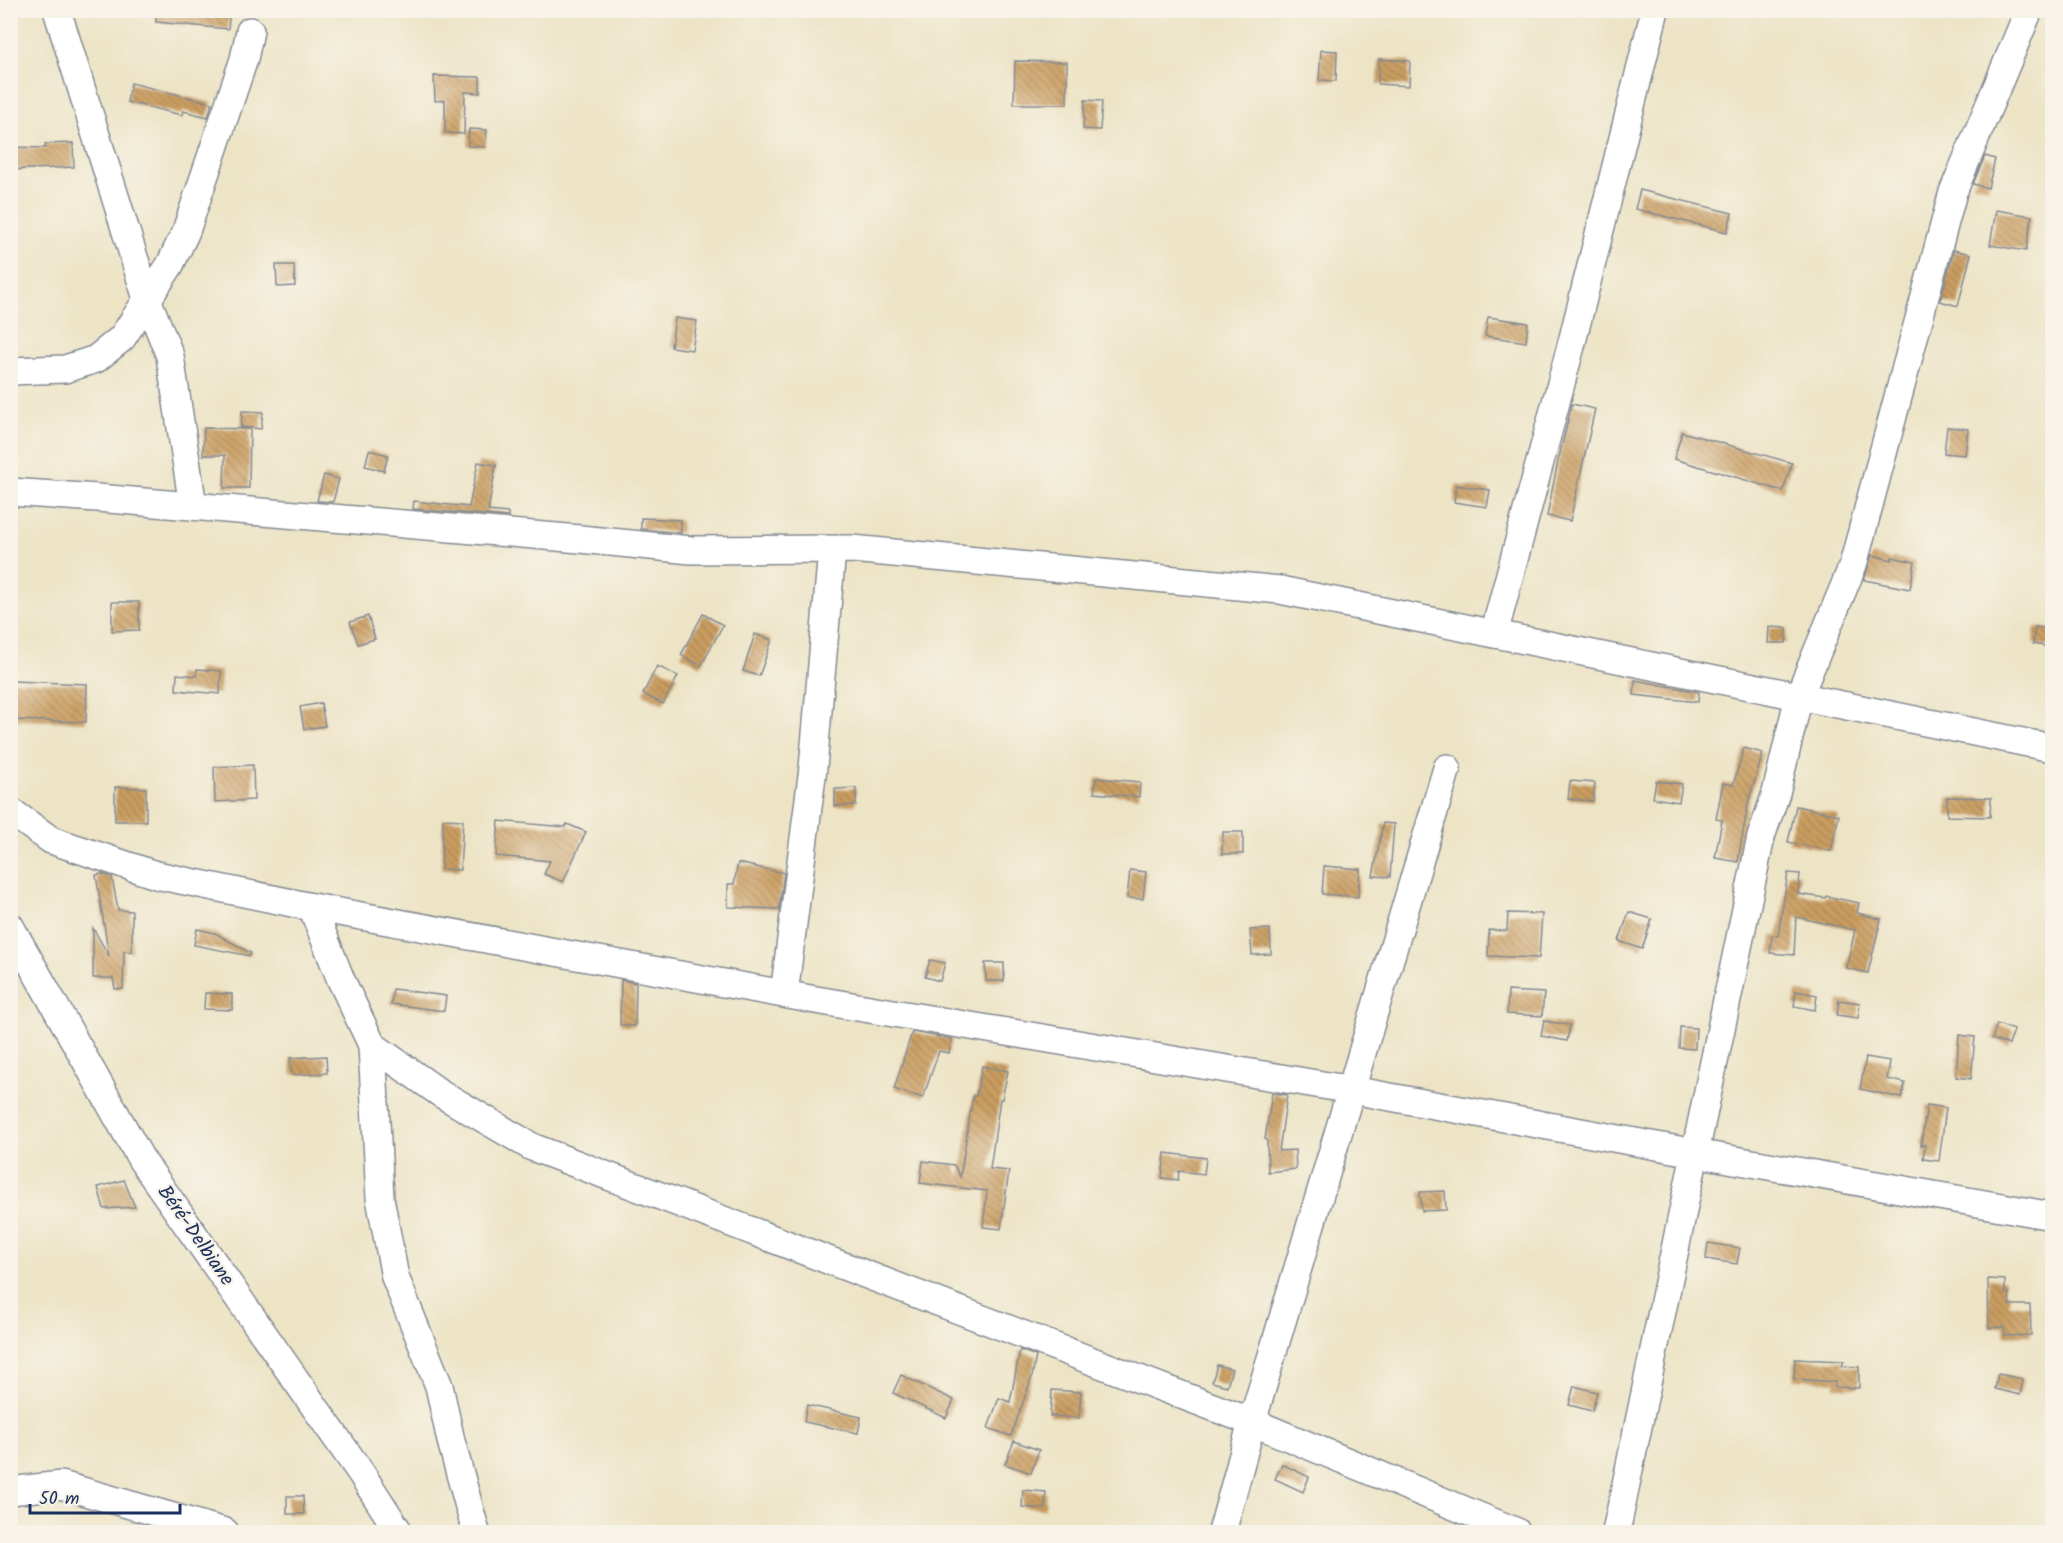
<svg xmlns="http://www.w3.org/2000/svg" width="2063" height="1543" font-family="Kalam,sans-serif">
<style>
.building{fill:url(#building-back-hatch)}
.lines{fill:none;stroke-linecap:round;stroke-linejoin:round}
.minor-casing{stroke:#848a92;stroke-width:30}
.minor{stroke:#fff;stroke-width:27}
.labels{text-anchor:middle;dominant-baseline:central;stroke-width:4.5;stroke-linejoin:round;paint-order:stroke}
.street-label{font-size:20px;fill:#1b2f5e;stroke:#f7f3e8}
</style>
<defs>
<pattern id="building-back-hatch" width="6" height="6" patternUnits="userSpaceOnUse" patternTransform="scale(1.5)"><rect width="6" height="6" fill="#cb9e60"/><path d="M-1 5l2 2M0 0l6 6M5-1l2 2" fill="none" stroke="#a48152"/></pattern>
</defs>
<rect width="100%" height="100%" fill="#f7f3e8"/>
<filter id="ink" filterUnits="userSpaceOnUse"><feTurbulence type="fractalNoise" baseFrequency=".0167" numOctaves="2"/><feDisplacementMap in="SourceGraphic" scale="12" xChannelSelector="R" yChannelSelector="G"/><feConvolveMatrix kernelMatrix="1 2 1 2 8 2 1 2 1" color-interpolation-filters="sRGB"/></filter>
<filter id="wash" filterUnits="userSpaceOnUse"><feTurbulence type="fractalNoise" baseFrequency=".008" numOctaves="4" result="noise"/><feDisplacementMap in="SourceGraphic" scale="24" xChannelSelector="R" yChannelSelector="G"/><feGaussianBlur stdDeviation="1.35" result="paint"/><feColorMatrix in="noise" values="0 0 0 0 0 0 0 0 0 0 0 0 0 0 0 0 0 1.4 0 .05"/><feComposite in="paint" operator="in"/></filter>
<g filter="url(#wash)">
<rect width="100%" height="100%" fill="#ede4c6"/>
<g id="blocks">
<g class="building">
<path d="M156 10H230L228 29 156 22Z"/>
<path d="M1321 50 1337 51 1336 81 1319 80Z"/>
<path d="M1379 59 1410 61 1409 86 1378 84Z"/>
<path d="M1015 61 1067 62V104H1014Z"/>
<path d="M434 76 480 77V93L465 92 464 134 445 133V100L435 101Z"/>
<path d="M131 83 212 103 208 117 183 111 182 115 127 102Z"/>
<path d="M1085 100 1102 101 1100 130 1083 129Z"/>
<path d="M469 129 487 130 485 147 468 146Z"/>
<path d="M73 143 74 167 10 170V147L46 148 45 144Z"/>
<path d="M1985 156 1995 159 1988 188 1973 184Z"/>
<path d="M1640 190 1732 213 1727 232 1635 209Z"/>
<path d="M1996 210 2032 216 2026 251 1990 245Z"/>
<path d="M1954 250 1971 254 1958 306 1940 301Z"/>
<path d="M276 265H294L295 286 277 287Z"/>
<path d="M1488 317 1528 323 1526 342 1485 336Z"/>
<path d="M675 318 697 321 692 350 671 347Z"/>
<path d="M1572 404 1595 409 1570 521 1547 516 1558 461Z"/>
<path d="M242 411 263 412 261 429 241 427Z"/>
<path d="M1947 427 1968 429 1965 455 1944 453Z"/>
<path d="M204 428 250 429 249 488H224L225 455H203Z"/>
<path d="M1682 432 1792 463 1783 491 1674 459Z"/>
<path d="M369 450 388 455 384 471 365 466Z"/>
<path d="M478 462 496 465 488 511 508 513V517L413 509 414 501 469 507Z"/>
<path d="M324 475 339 479 333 502 317 501Z"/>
<path d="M1456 485 1490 490 1487 507 1454 502Z"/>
<path d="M641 518 681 520V533L641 529Z"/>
<path d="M1872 555 1892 560V557L1915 562 1910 589 1864 580Z"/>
<path d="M112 602H139V630L112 631Z"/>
<path d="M703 614 723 625 701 666 681 655Z"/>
<path d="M368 616 375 639 358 644 350 622Z"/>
<path d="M1769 627 1787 628 1786 643H1768Z"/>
<path d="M2035 627 2052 629V647L2033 644Z"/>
<path d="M755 634 772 640 759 676 743 671Z"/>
<path d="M657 666 678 676 663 704 643 694Z"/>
<path d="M197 669 221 671 220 694 176 690 177 674 196 676Z"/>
<path d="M1635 680 1699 692 1698 702 1634 695Z"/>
<path d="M13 681 87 684 86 722 12 720Z"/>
<path d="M321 703 325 726 304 729 300 707Z"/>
<path d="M1744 748 1763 753 1748 803 1738 862 1715 858 1722 820 1716 819 1723 783 1733 785Z"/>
<path d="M253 765 254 800 215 802 214 767Z"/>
<path d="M1096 778 1140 782 1139 797 1094 793Z"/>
<path d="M1570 781 1595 783 1593 801 1568 799Z"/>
<path d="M1656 781 1682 784 1679 802 1653 798Z"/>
<path d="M115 787 146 788V821H115Z"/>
<path d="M856 788V805L835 806V789Z"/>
<path d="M1947 797 1991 798 1990 817 1947 816Z"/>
<path d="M1796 806 1839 815 1831 851 1788 842Z"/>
<path d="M443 819 463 820 460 870 441 869Z"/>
<path d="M499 821 565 827 567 824 586 832 563 882 544 874 550 861 496 856Z"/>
<path d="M1383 823 1394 824 1390 877 1373 876Z"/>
<path d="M1223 832H1243V854H1222Z"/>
<path d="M738 863 784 873 779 909 728 907V884H734Z"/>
<path d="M1324 866 1360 869 1358 897 1322 894Z"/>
<path d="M1130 870 1146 872 1143 899 1127 898Z"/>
<path d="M1788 873 1800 874 1798 894 1825 898 1826 896 1859 903 1857 913 1881 919 1868 973 1846 968 1855 930 1796 917 1794 955 1770 953 1772 935 1778 936Z"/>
<path d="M102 874 112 877 118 910 132 911V952L124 951 123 989H115L113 978H93V928L109 956 96 875Z"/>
<path d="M1629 912 1652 919 1642 949 1619 941Z"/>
<path d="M1508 913 1542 914 1539 958 1488 956 1489 930 1507 931Z"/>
<path d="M197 929 215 933 251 953 250 956 194 945Z"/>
<path d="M1270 929 1271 954 1252 955 1250 930Z"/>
<path d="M930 960 945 963 940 981 925 977Z"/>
<path d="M985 963H1004V981H986Z"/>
<path d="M621 980 636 983 635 1026 620 1025Z"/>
<path d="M393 989 446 996 444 1011 391 1004Z"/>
<path d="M1508 991 1544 993 1542 1016 1507 1014Z"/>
<path d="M1796 991 1817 995 1815 1010 1794 1006Z"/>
<path d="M205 993 232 994V1010L204 1009Z"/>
<path d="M1839 1000 1860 1003 1858 1018 1837 1015Z"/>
<path d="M1544 1021 1570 1025 1567 1041 1541 1036Z"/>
<path d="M1997 1024 2014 1030 2009 1045 1992 1039Z"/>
<path d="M1680 1027 1696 1028 1695 1049 1679 1048Z"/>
<path d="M912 1032 952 1039 949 1053 939 1051 923 1098 894 1089Z"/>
<path d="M1959 1035 1975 1037 1971 1079 1956 1077Z"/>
<path d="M326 1056 327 1073 292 1075 290 1058Z"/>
<path d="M1866 1057 1890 1061 1887 1079 1905 1083 1902 1098 1860 1089Z"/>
<path d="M982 1066 1008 1071 1002 1099H1000L990 1169 1009 1171 1001 1229 983 1227 987 1191 920 1183 923 1161 954 1165 960 1177 973 1096H976Z"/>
<path d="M1272 1093 1287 1095 1279 1151 1295 1150 1296 1169 1268 1172 1267 1140 1265 1139Z"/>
<path d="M1927 1105 1946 1108 1939 1161 1923 1159 1925 1145H1921Z"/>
<path d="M1165 1153 1206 1158 1204 1174 1179 1171 1178 1180 1162 1178Z"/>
<path d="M124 1180 135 1207 104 1209 98 1187Z"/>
<path d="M1445 1191 1446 1210 1422 1211 1420 1192Z"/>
<path d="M1708 1243 1740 1248 1737 1264 1706 1259Z"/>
<path d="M1988 1279 2005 1280V1294L2009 1293 2010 1305H2030L2031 1335 2005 1336 2004 1327 1989 1328Z"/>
<path d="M1020 1350 1036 1356 1032 1377 1011 1436 988 1428 999 1398 1010 1402Z"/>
<path d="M1795 1359 1844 1361 1842 1366 1859 1367V1388L1835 1387V1382L1794 1379Z"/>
<path d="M1217 1365 1232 1369 1227 1386 1212 1382Z"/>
<path d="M1998 1374 2023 1379 2020 1395 1995 1389Z"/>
<path d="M901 1375 954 1400 946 1418 893 1393Z"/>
<path d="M1574 1386 1597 1392 1592 1411 1569 1405Z"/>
<path d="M1052 1390 1081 1392 1079 1418 1050 1416Z"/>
<path d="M807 1405 861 1417 858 1433 804 1422Z"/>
<path d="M1014 1441 1039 1450 1031 1473 1005 1464Z"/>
<path d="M1282 1464 1309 1477 1303 1492 1275 1479Z"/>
<path d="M1023 1490 1046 1492 1045 1509 1022 1507Z"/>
<path d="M287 1496H303L304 1514H287Z"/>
</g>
</g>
</g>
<g filter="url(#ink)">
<use href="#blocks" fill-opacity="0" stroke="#848a92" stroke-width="1.5"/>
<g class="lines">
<defs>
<g id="minor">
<path d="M57 10 147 299 170 356 193 506"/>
<path d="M10 371 65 369 96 359 122 338 170 265 186 231 244 59 250 31"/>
<path d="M10 492 97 498 580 539 691 550 852 549 1280 590 2052 748"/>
<path d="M1494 634 1571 346 1655 10"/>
<path d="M10 811 51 840 156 875 312 907 810 999 1352 1090 1695 1153 2052 1216"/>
<path d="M312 907 341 980 372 1045 440 1093 532 1147 1252 1422 1517 1532"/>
<path d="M10 926 141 1159 361 1473 399 1532"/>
<path d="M784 994 813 768 832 550"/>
<path d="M372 1045 380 1198 395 1277 439 1386 451 1441 476 1532"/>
<path d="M10 1491 61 1485 225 1532"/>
<path d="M1222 1532 1252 1422 1447 768"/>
<path d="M1616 1532 1761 837 1776 793 1799 696 1853 565 1953 192 2029 10"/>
</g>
</defs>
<use href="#minor" class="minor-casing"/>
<use href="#minor" class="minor"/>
</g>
</g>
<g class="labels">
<g class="street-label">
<text transform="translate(195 1236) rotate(55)">Béré-Delbiane</text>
</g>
</g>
<rect width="2063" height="1543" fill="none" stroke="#f7f3e8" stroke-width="36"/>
<path d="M30 1504v9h150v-9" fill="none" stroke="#1b2f5e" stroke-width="3"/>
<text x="39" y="1504" font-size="18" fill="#1b2f5e" stroke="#f7f3e8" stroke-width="4.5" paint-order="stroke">50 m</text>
</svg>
